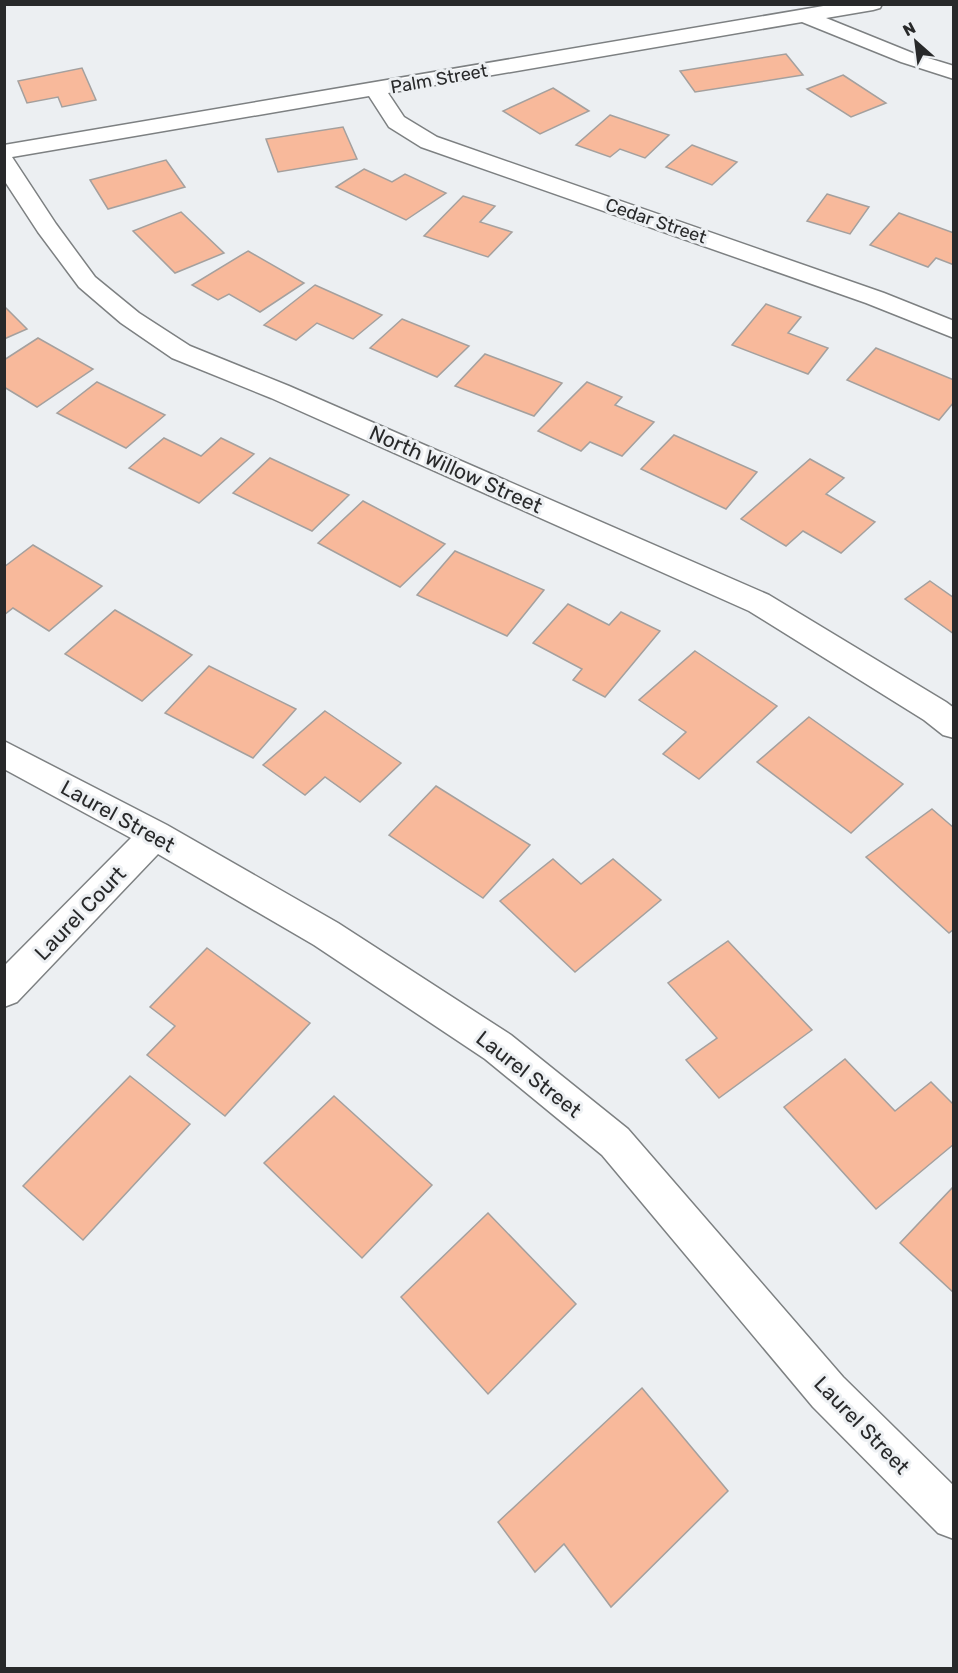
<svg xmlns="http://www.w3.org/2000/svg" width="958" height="1673" font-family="Rubik,sans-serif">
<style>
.building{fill:#f8b99b;stroke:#a4a09e;stroke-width:1.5}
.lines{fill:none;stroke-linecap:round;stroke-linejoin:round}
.street-casing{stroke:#7d8082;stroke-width:3}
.street{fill:#fff;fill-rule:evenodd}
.labels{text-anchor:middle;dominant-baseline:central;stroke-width:6;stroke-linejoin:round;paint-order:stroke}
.far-street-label{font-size:18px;fill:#28292a;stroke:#eceff2}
.street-label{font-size:21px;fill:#28292a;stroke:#eceff2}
</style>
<rect width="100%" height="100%" fill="#eceff2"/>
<g class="building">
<path d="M786 54 803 75 695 92 680 71Z"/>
<path d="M82 68 96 100 62 107 58 97 27 103 18 81Z"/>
<path d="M843 75 886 103 851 117 807 89Z"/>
<path d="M553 88 589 111 540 134 503 111Z"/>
<path d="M610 115 669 135 645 158 620 149 610 157 576 145Z"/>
<path d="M343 127 357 159 278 172 266 139Z"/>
<path d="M692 145 737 162 712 185 666 167Z"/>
<path d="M166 160 185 187 108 209 90 180Z"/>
<path d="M364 169 392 182 405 174 446 193 406 220 336 187Z"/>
<path d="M827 194 869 207 850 234 807 221Z"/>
<path d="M463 196 495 206 480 222 512 232 488 257 424 236Z"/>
<path d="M181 212 224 253 175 273 133 231Z"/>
<path d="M899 213 954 233V265L936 258 928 267 870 245Z"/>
<path d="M248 251 304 283 260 312 229 294 218 300 192 285Z"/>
<path d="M315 285 382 315 353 339 317 323 296 340 264 325Z"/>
<path d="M766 304 801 317 788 333 828 348 808 374 732 345Z"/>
<path d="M4 306 27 329 4 339Z"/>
<path d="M402 319 469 346 437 377 370 348Z"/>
<path d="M38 338 93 369 37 407 4 387V360Z"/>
<path d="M876 348 954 380V402L939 420 847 380Z"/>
<path d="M485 354 562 383 534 416 455 386Z"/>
<path d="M97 382 165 415 126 448 57 413Z"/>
<path d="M587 382 622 397 615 405 654 422 622 456 590 442 581 451 538 431Z"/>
<path d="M674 435 757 472 726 509 641 469Z"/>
<path d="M164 438 201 456 221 438 254 454 199 503 129 468Z"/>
<path d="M270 458 349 495 312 531 233 493Z"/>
<path d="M810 459 844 478 826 494 875 522 841 553 803 531 786 546 741 519Z"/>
<path d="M363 501 445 544 400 587 318 543Z"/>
<path d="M33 545 102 586 49 631 13 608 4 615V567Z"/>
<path d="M455 551 544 590 507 636 417 595Z"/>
<path d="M930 581 954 598V634L905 599Z"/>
<path d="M568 604 609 625 621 612 660 631 605 697 573 680 582 669 533 643Z"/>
<path d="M115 610 192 655 142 701 65 654Z"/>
<path d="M695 651 777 706 699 779 663 754 686 732 639 700Z"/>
<path d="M209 666 296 709 253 758 165 713Z"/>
<path d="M325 711 401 763 360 802 325 777 305 795 263 765Z"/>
<path d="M809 717 903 784 851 833 757 762Z"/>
<path d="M436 786 530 845 483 898 389 835Z"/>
<path d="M932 809 954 828V929L949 933 866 857Z"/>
<path d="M553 859 581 884 613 859 661 900 575 972 500 901Z"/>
<path d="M728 941 812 1030 719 1098 686 1060 717 1038 668 983Z"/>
<path d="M207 948 310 1023 225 1116 147 1055 175 1026 150 1007Z"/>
<path d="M845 1059 895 1111 931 1082 954 1105V1144L876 1209 784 1107Z"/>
<path d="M130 1076 190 1124 83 1240 23 1186Z"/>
<path d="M334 1096 432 1185 362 1258 264 1163Z"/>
<path d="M954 1186V1293L900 1243Z"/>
<path d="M488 1213 576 1304 488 1394 401 1297Z"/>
<path d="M642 1388 728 1491 611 1607 564 1544 535 1572 498 1522Z"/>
</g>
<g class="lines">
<defs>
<g id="street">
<path d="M835 4H882L880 8 873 10 826 18 915 54 954 66V79L901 62 802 22 388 93 404 117 437 137 884 293 954 321V338L866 303 421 147 389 127 369 96 12 157 56 224 95 277 139 313 190 346 289 386 769 595 946 702 954 708V738L943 735 924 720 749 611 271 398 172 358 121 323 79 287 38 232 4 180V145Z"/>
<path d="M4 741 167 825 338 923 511 1035 628 1129 843 1377 954 1486V1539L938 1533 813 1407 602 1155 485 1059 314 945 158 854 17 1002 4 1007V966L131 838 4 769Z"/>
</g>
</defs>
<use href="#street" class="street-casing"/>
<use href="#street" class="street"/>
</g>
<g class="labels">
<g class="far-street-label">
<text transform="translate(439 79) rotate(-10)">Palm Street</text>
<text transform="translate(656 221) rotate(19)">Cedar Street</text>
</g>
<g class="street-label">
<text transform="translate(456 469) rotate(24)">North Willow Street</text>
<text transform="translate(118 816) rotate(29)">Laurel Street</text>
<text transform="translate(80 913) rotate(-46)">Laurel Court</text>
<text transform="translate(529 1074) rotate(38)">Laurel Street</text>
<text transform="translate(862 1425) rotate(46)">Laurel Street</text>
</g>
</g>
<rect width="958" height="1673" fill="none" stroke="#28292a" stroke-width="12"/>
<g transform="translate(916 42) rotate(332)" stroke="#eceff2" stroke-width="4.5" paint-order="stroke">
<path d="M0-4.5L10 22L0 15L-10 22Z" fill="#28292a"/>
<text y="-9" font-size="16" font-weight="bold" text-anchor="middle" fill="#28292a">N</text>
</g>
</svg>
